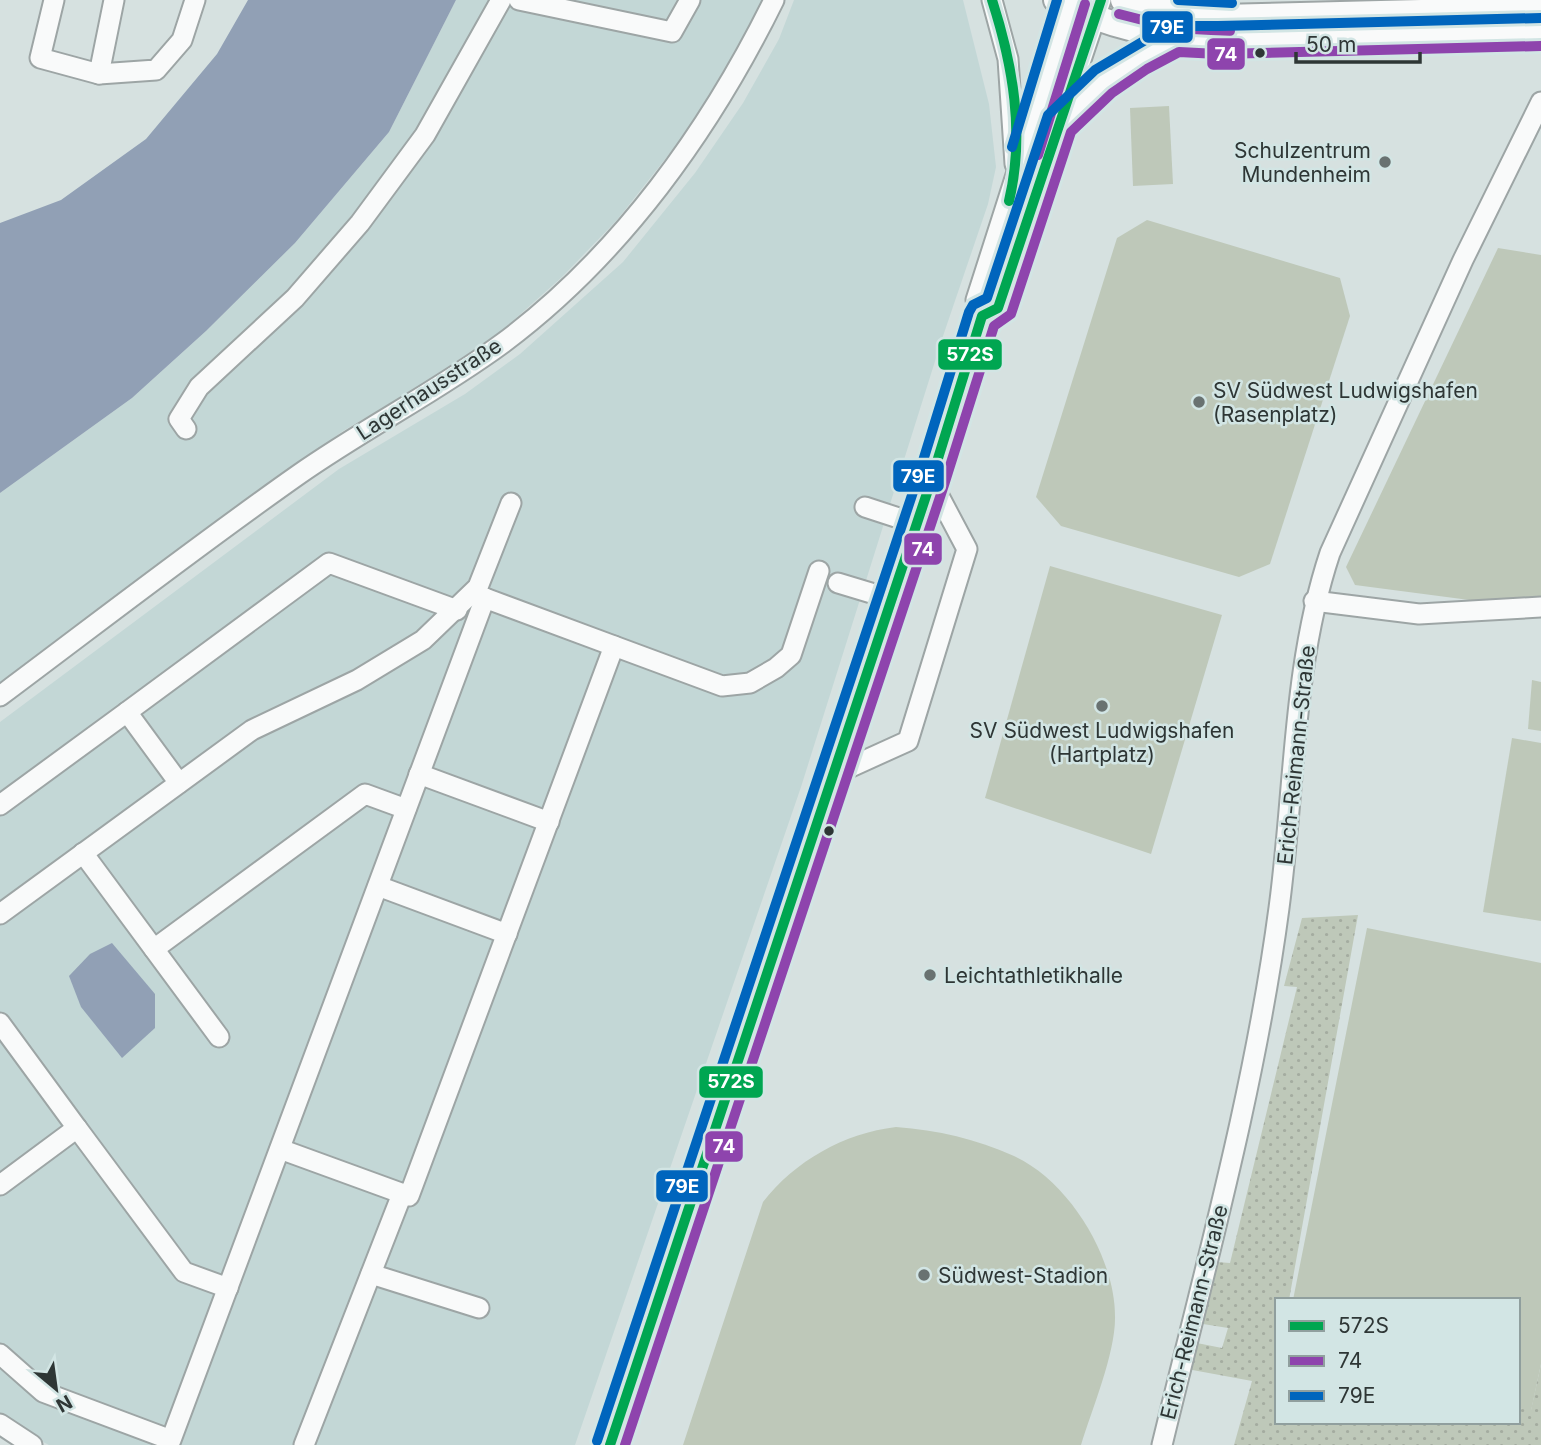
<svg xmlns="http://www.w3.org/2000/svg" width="1541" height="1445" font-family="Inter,sans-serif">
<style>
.built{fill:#c3d7d6}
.grass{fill:#bec8b9}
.park{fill:url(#park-dots)}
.water{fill:#91a0b5}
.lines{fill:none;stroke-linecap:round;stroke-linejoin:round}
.minor-casing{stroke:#9da5a5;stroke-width:23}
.major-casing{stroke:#9da5a5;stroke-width:28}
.minor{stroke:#f9fafa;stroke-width:19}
.major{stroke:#f9fafa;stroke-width:24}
.bus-1-casing{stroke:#d2e5e4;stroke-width:16}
.bus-2-casing{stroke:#d2e5e4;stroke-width:16}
.bus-3-casing{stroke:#d2e5e4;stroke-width:16}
.bus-1{stroke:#00a651;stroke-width:10}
.bus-2{stroke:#8e44ad;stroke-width:10}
.bus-3{stroke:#0065bd;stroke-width:10}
.bus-dot{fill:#2e3635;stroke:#d2e5e4;stroke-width:2.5}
.poi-dot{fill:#697271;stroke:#d2e5e4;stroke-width:2.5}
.labels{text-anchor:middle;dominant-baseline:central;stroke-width:5;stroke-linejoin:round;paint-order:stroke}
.poi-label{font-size:21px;fill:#2e3635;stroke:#d2e5e4;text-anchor:start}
.street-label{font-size:21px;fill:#2e3635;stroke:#d2e5e4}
.line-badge{stroke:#d2e5e4;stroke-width:2.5}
.badge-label{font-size:19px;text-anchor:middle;font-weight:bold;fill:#fff}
</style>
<defs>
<pattern id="park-dots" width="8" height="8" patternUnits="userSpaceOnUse" patternTransform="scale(1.75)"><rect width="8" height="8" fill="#bec8b9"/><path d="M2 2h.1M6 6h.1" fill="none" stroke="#a4aca0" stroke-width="1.8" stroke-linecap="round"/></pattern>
</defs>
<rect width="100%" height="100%" fill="#d6e1e0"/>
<g class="built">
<path d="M456 0H763L743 42 685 134 617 220 562 277 505 328 445 371 343 431 0 684V493L132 398 206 331 295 243 389 132Z"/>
<path d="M794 0H963L989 104 996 167 988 204 942 339 801 787 575 1445H49L0 1420V722L339 469 465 394 520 354 623 262 695 173 743 103 779 39Z"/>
</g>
<g class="grass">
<path d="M1169 106 1173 184 1133 186 1130 108Z"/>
<path d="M1147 220 1340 278 1350 316 1270 564 1239 577 1061 526 1036 497 1117 238Z"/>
<path d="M1498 248 1541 255V598L1477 601 1355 585 1346 567Z"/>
<path d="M1050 566 1222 615 1151 854 985 798Z"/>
<path d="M1532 680 1541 682V731L1528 729Z"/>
<path d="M1512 738 1541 743V921L1483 912Z"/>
<path d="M1367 928 1541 963V1364L1531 1411 1518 1408V1300H1293Z"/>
<path d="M896 1127C938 1130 976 1139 1014 1156 1069 1181 1115 1257 1115 1316 1116 1352 1092 1409 1081 1445H683L763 1202C795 1161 844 1133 896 1127Z"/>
</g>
<path class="park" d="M1358 915 1289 1300H1277V1422H1518V1408L1531 1410 1541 1364V1445H1234L1252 1381 1187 1369 1192 1342 1222 1348 1228 1328 1203 1324 1217 1262 1230 1263 1297 987 1284 986 1302 918Z"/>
<g class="water">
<path d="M248 0H456L389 132 295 243 206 331 132 398 0 493V223L61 200 146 139 217 54Z"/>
<path d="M112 943 155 994V1028L122 1058 81 1007 69 976 90 954Z"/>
</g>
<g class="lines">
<defs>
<g id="minor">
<path d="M54 0 40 58 99 74 156 70 182 40 195 0"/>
<path d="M519 0 672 32 690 0"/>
<path d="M992 0 1008 59 1015 164"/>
<path d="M1194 0 1220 17"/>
<path d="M99 74 114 0"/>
<path d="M1064 119 1122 69 1176 38"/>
<path d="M982 316 998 308 1101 0"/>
<path d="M186 429 179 419 199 387 295 298 360 223 425 135 501 0"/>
<path d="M865 507 917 524"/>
<path d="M838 583 891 599"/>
<path d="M1314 601 1419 614 1541 607"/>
<path d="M614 646 722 686 750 683 776 668 791 655 819 571"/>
<path d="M0 696C99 622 197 546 298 475 365 428 438 391 503 343 621 255 710 130 774 0"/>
<path d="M127 712 329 563 457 610"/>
<path d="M419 774 549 822"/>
<path d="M833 775 908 741 967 549 931 481"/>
<path d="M0 805 127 712 179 783"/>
<path d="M83 853 219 1037"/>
<path d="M378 886 507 934"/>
<path d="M0 914 252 730 357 680 423 640 478 587 511 503"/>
<path d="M154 949 365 794 406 809"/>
<path d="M0 1023 77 1128 0 1185"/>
<path d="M77 1128 184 1272 228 1288"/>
<path d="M280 1149 409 1196 614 646 474 594"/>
<path d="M371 1274 479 1308"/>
<path d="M0 1354 43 1392 171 1440 485 598"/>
<path d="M0 1424 32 1445"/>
<path d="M304 1445 402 1194"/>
<path d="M610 1445 931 481 982 316 976 300 1072 0"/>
<path d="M1162 1445C1205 1267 1255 1089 1279 908 1295 790 1292 667 1330 553L1463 260 1541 102"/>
</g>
<g id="major">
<path d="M1056 0C1109 27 1159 38 1218 40L1541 32"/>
<path d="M1123 0 1176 14 1221 17 1541 9"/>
</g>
</defs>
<use href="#minor" class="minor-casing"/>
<use href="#major" class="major-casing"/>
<use href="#minor" class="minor"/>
<use href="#major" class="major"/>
<defs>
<g id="bus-1">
<path d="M992 0C1013 65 1025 134 1009 201"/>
<path d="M610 1445 931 481 982 316 998 308 1101 0"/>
</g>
<g id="bus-2">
<path d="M1119 14 1174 28 1230 31"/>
<path d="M1038 155 1085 4"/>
<path d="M625 1445 944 485 994 326 1011 314 1071 132 1112 93 1147 69 1179 52 1218 54 1541 46"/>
</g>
<g id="bus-3">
<path d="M1178 0 1232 3"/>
<path d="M1012 147 1057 0"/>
<path d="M597 1441 918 477 969 312 973 305 987 298 1048 115 1095 70 1169 26H1218L1541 18"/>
</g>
</defs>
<use href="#bus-1" class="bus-1-casing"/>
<use href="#bus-2" class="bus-2-casing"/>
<use href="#bus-3" class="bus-3-casing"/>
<use href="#bus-1" class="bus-1"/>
<use href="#bus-2" class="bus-2"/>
<use href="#bus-3" class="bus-3"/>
</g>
<g class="bus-dot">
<circle cx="1260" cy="53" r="6"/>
<circle cx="829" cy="831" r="6"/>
</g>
<g class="poi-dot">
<circle cx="1385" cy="162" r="7"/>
<circle cx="1199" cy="402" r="7"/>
<circle cx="1102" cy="706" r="7"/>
<circle cx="930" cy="975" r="7"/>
<circle cx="924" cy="1275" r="7"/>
</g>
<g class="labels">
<g class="poi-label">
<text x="1371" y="150" text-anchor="end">Schulzentrum<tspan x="1371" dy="24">Mundenheim</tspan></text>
<text x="1213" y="390">SV Südwest Ludwigshafen<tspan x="1213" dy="24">(Rasenplatz)</tspan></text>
<text x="1102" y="730" text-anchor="middle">SV Südwest Ludwigshafen<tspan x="1102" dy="24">(Hartplatz)</tspan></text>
<text x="944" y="975">Leichtathletikhalle</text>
<text x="938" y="1275">Südwest-Stadion</text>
</g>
<g class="street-label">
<text transform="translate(429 389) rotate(-33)">Lagerhausstraße</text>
<text transform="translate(1296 755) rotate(-84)">Erich-Reimann-Straße</text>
<text transform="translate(1194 1312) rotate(-76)">Erich-Reimann-Straße</text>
</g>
</g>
<g class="line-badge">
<rect x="1141" y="10" width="53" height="34" rx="7" fill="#0065bd"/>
<rect x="1206" y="37" width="40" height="34" rx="7" fill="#8e44ad"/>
<rect x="937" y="338" width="66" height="33" rx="7" fill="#00a651"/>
<rect x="892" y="459" width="53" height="34" rx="7" fill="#0065bd"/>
<rect x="903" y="532" width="40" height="34" rx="7" fill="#8e44ad"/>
<rect x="698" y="1065" width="66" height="34" rx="7" fill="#00a651"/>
<rect x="704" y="1130" width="40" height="33" rx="7" fill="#8e44ad"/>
<rect x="655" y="1169" width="54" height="34" rx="7" fill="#0065bd"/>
</g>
<g class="badge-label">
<text x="1167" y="34">79E</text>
<text x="1226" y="61">74</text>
<text x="970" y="361">572S</text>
<text x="918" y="483">79E</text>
<text x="923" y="556">74</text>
<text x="731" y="1088">572S</text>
<text x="724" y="1153">74</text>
<text x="682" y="1193">79E</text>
</g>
<rect x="1275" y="1298" width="245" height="126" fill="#d2e5e4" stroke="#909f9e" stroke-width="2"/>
<rect x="1289" y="1321" width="35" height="10" fill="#00a651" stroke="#909f9e" stroke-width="2"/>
<text x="1338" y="1333" font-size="21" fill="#2e3635">572S</text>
<rect x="1289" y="1356" width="35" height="10" fill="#8e44ad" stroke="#909f9e" stroke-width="2"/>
<text x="1338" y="1368" font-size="21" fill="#2e3635">74</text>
<rect x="1289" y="1391" width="35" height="10" fill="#0065bd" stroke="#909f9e" stroke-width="2"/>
<text x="1338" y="1403" font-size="21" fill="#2e3635">79E</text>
<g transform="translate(56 1389) rotate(151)" stroke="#d2e5e4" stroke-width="5" paint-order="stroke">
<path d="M0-5L12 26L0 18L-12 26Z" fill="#2e3635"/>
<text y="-10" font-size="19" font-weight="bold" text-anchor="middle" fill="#2e3635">N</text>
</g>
<path d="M1296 52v10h124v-10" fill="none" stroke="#2e3635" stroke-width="3.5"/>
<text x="1306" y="52" font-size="21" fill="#2e3635" stroke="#d2e5e4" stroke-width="5" paint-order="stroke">50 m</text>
</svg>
